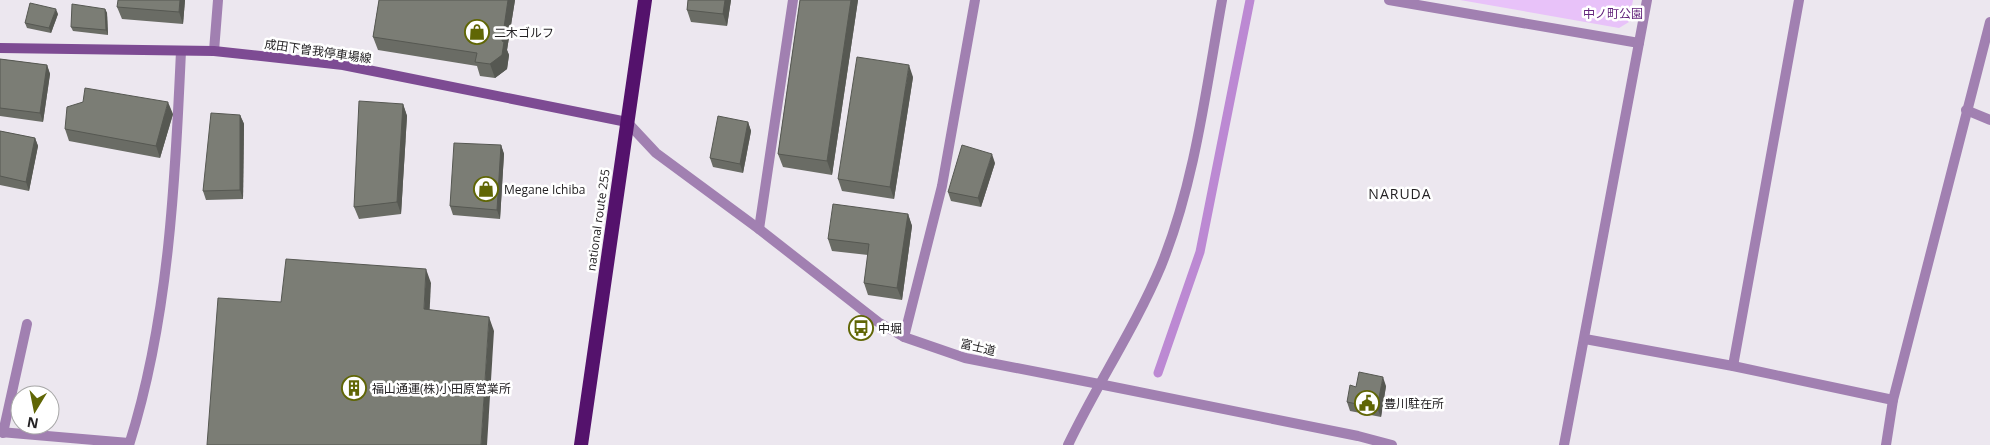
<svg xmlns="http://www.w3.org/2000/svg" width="1990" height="445" font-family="'Open Sans','Noto Sans JP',sans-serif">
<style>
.green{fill:#e8c2f9}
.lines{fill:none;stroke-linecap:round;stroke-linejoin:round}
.stream{stroke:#bc89d3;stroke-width:9}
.service{stroke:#a180b1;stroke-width:10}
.minor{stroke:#a180b1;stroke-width:10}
.tertiary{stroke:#a180b1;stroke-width:10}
.secondary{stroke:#7d4b93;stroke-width:10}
.trunk{stroke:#54126c;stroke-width:14}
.wall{fill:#6a6c65}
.shaded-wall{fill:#565852}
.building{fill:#7b7d75;stroke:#565852}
.labels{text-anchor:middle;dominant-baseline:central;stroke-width:5;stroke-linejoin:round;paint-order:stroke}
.park-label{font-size:12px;fill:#62237b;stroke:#fff}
.poi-label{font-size:12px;fill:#242224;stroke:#fff;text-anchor:start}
.street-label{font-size:12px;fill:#242224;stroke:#fff}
.neighbourhood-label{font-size:14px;letter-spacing:1px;fill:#242224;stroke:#fff}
</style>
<rect width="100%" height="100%" fill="#ece7ef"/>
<path class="green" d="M1460 0H1633L1629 22 1619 28Z"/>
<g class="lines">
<path class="stream" d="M1158 373 1200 252 1250 0"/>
<g class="service">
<path d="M1966 110 1990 120"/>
<path d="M0 432 129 443"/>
<path d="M3 433 27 324"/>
</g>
<g class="minor">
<path d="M1389 0 1639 43"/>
<path d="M214 51 218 0"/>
<path d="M759 229 793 0"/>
<path d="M904 337 942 186 975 0"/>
<path d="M1585 339 1733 366 1893 400"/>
<path d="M1733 366 1799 0"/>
<path d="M1099 384 1358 436 1392 445"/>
<path d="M129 445C169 319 175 182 181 51"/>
<path d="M1564 445 1647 0"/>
<path d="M1886 445 1893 400 1990 22"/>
</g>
<g class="tertiary">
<path d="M627 122 656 153 759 229 878 322 904 337 965 358 1099 384"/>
<path d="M1068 445C1097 384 1135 328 1161 266 1195 182 1206 89 1222 0"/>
</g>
<path class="secondary" d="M0 48 214 51 343 65 627 122"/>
<path class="trunk" d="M581 445 645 0"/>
</g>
<g class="wall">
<path d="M185 0 183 24 122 19 117 7Z"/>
<path d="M379 0H515L507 50 509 55 507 69 495 78 480 76 477 66 378 50 373 37Z"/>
<path d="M688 0H731L727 26 691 22 687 10Z"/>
<path d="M800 0H858L832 175 783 167 778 154Z"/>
<path d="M105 9 107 13 108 35 73 31 71 27Z"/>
<path d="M58 14 51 33 27 28 25 23Z"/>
<path d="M0 59 47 65 50 74 43 122 0 116Z"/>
<path d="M913 77 894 199 842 191 838 179Z"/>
<path d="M403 104 407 116 401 214 359 219 354 207Z"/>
<path d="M173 114 160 158 69 141 65 129Z"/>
<path d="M240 115 244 124 243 199 206 200 203 191Z"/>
<path d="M748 122 751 131 743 173 713 167 710 158Z"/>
<path d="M0 131 35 138 38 146 29 191 0 185Z"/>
<path d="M501 145 504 154 500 219 453 215 450 206Z"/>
<path d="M995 163 981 207 951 201 948 192Z"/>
<path d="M908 214 912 226 902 300 868 295 864 283 868 255 832 251 828 239Z"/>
<path d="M1386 386 1381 417 1350 411 1347 402 1356 387Z"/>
</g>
<g class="shaded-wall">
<path d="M180 0H185L183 24 179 12Z"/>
<path d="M508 0H515L507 50 509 55 507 69 495 78 490 64 502 41Z"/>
<path d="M725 0H731L727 26 723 14Z"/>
<path d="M851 0H858L832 175 827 161Z"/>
<path d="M56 9 58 14 51 33 49 28Z"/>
<path d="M105 9 107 13 108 35 106 30Z"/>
<path d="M47 65 50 74 43 122 40 113Z"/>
<path d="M909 65 913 77 894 199 890 187Z"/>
<path d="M168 102 173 114 160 158 156 146Z"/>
<path d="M403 104 407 116 401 214 397 202Z"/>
<path d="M240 115 244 124 243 199 240 190Z"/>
<path d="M748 122 751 131 743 173 740 164Z"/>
<path d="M35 138 38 146 29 191 26 182Z"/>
<path d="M501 145 504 154 500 219 497 210Z"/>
<path d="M992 154 995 163 981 207 978 198Z"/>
<path d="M908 214 912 226 902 300 897 288Z"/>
<path d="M426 269 431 283 429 323 424 309Z"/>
<path d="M489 317 494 331 487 445H481Z"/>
<path d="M1383 377 1386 386 1381 417 1377 408Z"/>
</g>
<g class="building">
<path d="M118 0H180L179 12 117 7Z"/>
<path d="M379 0H508L502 41 504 42 502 55 490 64 475 62 477 53 373 37Z"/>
<path d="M688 0H725L723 14 687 10Z"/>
<path d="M800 0H851L827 161 778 154Z"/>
<path d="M30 3 56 9 49 28 25 23Z"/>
<path d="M72 4 105 9 106 30 71 27Z"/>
<path d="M857 57 909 65 890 187 838 179Z"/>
<path d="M0 59 47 65 40 113 0 108Z"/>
<path d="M85 88 168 102 156 146 65 129 67 107 83 102Z"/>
<path d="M359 101 403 104 397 202 354 207Z"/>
<path d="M211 113 240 115V190L203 191Z"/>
<path d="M718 116 748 122 740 164 710 158Z"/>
<path d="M0 131 35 138 26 182 0 176Z"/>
<path d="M454 143 501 145 497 210 450 206Z"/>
<path d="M962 145 992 154 978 198 948 192Z"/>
<path d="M833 204 908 214 897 288 864 283 869 244 828 239Z"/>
<path d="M286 259 426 269 424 309 489 317 481 445H207L218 298 281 302Z"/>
<path d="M1359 372 1383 377 1377 408 1347 402 1350 385 1356 387Z"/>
</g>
<defs>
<symbol id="shop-ring" viewBox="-11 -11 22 22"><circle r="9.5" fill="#fff" stroke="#606605" stroke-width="1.5"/><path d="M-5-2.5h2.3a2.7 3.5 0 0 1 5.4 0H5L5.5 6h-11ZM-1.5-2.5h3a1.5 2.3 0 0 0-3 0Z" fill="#606605"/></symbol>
<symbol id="bus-ring" viewBox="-11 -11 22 22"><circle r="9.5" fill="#fff" stroke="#606605" stroke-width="1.5"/><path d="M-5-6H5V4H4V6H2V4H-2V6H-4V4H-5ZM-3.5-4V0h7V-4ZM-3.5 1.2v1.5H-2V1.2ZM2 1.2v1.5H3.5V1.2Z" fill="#606605"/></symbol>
<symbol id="building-ring" viewBox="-11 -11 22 22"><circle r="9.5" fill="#fff" stroke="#606605" stroke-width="1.5"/><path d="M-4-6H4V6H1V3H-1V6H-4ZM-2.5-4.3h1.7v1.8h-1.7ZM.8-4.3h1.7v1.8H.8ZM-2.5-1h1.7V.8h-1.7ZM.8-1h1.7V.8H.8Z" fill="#606605"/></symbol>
<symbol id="civic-ring" viewBox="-11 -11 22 22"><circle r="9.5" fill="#fff" stroke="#606605" stroke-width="1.5"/><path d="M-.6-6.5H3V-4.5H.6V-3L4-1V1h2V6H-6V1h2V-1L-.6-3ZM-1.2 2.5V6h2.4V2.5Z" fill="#606605"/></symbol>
</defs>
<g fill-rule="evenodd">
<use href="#shop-ring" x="463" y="18" width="28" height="28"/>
<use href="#shop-ring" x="472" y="175" width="28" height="28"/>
<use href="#bus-ring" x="847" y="314" width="28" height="28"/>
<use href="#building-ring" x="340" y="374" width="28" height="28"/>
<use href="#civic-ring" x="1353" y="389" width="28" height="28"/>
</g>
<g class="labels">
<g class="park-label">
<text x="1613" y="13">中ノ町公園</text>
</g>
<g class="poi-label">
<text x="494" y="32">二木ゴルフ</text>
<text x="504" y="189">Megane Ichiba</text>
<text x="878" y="328">中堀</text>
<text x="372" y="388">福山通運(株)小田原営業所</text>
<text x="1384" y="403">豊川駐在所</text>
</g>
<g class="street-label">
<text transform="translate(318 51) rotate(8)">成田下曽我停車場線</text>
<text transform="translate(598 220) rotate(-82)">national route 255</text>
<text transform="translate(978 347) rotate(13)">富士道</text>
</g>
<g class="neighbourhood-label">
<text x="1400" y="193">NARUDA</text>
</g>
</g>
<g transform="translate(35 410) rotate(190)"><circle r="24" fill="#ffffff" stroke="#a7a7a7"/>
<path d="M0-4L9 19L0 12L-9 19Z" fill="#606605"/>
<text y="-8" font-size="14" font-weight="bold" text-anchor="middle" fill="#242224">N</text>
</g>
</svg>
